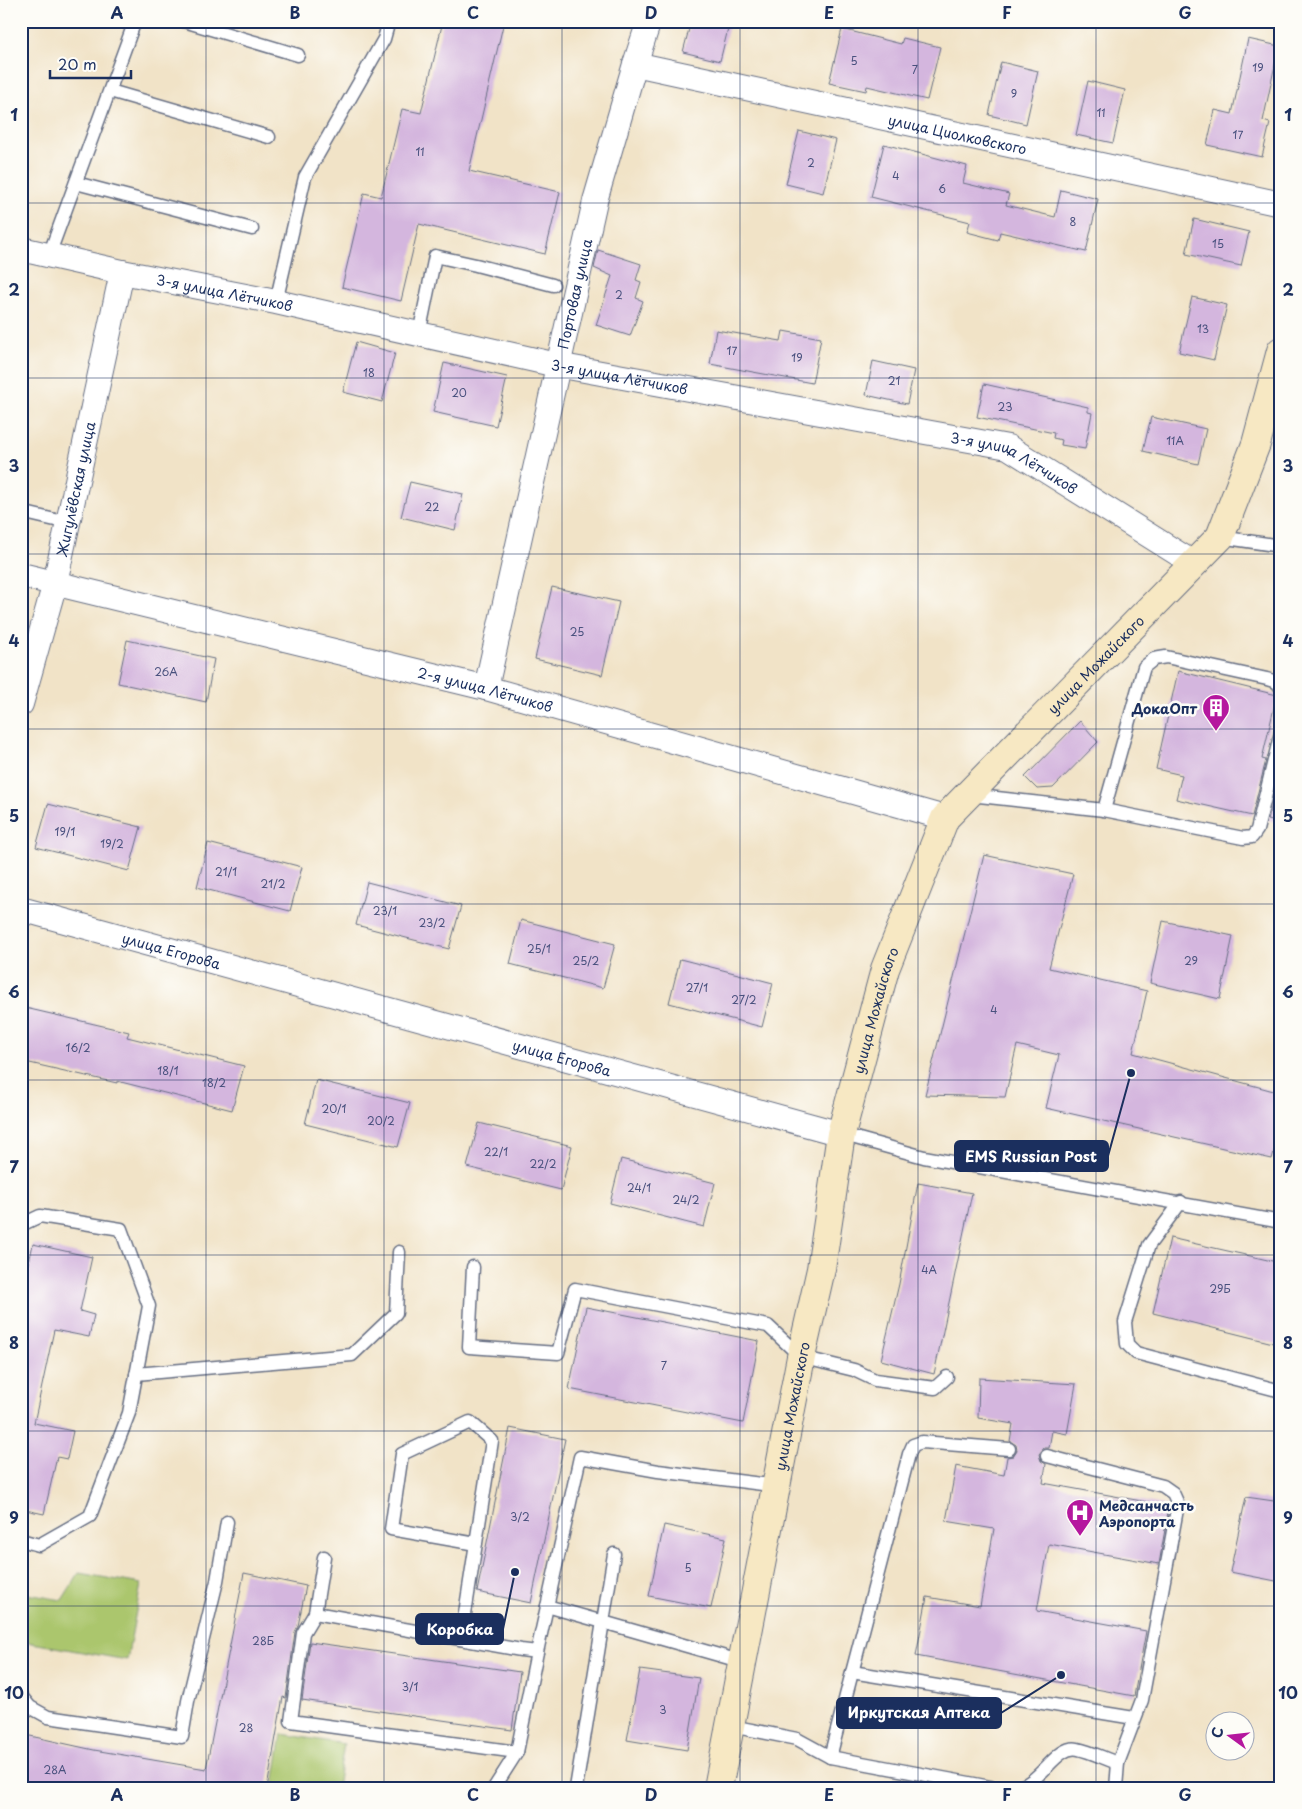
<svg xmlns="http://www.w3.org/2000/svg" width="1302" height="1809" font-family="'Playpen Sans',sans-serif">
<style>
.green{fill:#abc66d;stroke:#637a66}
.building{fill:#d4b6de}
.lines{fill:none;stroke-linecap:round;stroke-linejoin:round}
.lane-casing{stroke:#666e83;stroke-width:15}
.street-casing{stroke:#666e83;stroke-width:26}
.secondary-casing{stroke:#666e83;stroke-width:30}
.lane{stroke:#fff;stroke-width:12}
.street{stroke:#fff;stroke-width:24}
.secondary{stroke:#f7e8c3;stroke-width:28}
.grid{fill:none;stroke:#1b2f5e;stroke-width:1;stroke-opacity:0.55}
.labels{text-anchor:middle;dominant-baseline:central;stroke-width:5;stroke-linejoin:round;paint-order:stroke}
.number-label{font-size:11px;fill:#49517e}
.street-label{font-size:14px;fill:#1b2f5e;stroke:#fdfcf7}
.poi-label{font-size:14px;font-weight:bold;fill:#1b2f5e;stroke:#fdfcf7;text-anchor:end}
.leader{fill:none;stroke:#1b2f5e;stroke-width:2}
.callout-dot{fill:#1b2f5e;stroke:#fdfcf7;stroke-width:2}
.callout{fill:#1b2f5e;stroke:#1b2f5e;stroke-width:2}
.callout-label{font-size:15px;text-anchor:middle;font-weight:bold;fill:#fff}
.neatline{fill:none;stroke:#1b2f5e;stroke-width:2}
.grid-label{font-size:16px;text-anchor:middle;font-weight:bold;fill:#1b2f5e}
</style>
<rect width="100%" height="100%" fill="#fdfcf7"/>
<filter id="ink" filterUnits="userSpaceOnUse"><feTurbulence type="fractalNoise" baseFrequency=".02" numOctaves="2"/><feDisplacementMap in="SourceGraphic" scale="10" xChannelSelector="R" yChannelSelector="G"/><feConvolveMatrix kernelMatrix="1 2 1 2 8 2 1 2 1" color-interpolation-filters="sRGB"/></filter>
<filter id="wash" filterUnits="userSpaceOnUse"><feTurbulence type="fractalNoise" baseFrequency=".0096" numOctaves="4" result="noise"/><feDisplacementMap in="SourceGraphic" scale="20" xChannelSelector="R" yChannelSelector="G"/><feGaussianBlur stdDeviation="1.12" result="paint"/><feColorMatrix in="noise" values="0 0 0 0 0 0 0 0 0 0 0 0 0 0 0 0 0 1.4 0 .05"/><feComposite in="paint" operator="in"/></filter>
<g filter="url(#wash)">
<rect width="100%" height="100%" fill="#f1e3c7"/>
<g class="green">
<path d="M79 1573 141 1584 127 1660 21 1641V1593L62 1600Z"/>
<path d="M282 1734 344 1744 337 1788H295L274 1784Z"/>
</g>
<g id="blocks">
<g class="building">
<path d="M443 21H504L469 171 560 192 545 254 419 224 401 301 342 287 364 193 381 197 402 109 421 113Z"/>
<path d="M691 21H730L720 61 683 52Z"/>
<path d="M842 29 901 44 903 38 940 47 927 100 867 86 866 91 829 83Z"/>
<path d="M1248 39 1279 46 1263 121 1270 123 1262 157 1207 145 1215 110 1232 114Z"/>
<path d="M1001 62 1038 71 1026 124 989 115Z"/>
<path d="M1088 81 1125 90 1113 143 1076 135Z"/>
<path d="M799 131 836 140 823 193 786 184Z"/>
<path d="M884 144 967 166 963 183 1009 194 1006 205 1055 217 1061 190 1098 199 1086 252 1000 232 998 240 967 232 970 222 871 197Z"/>
<path d="M1194 219 1249 232 1241 266 1186 254Z"/>
<path d="M598 250 641 264 636 280 641 282 636 298 643 301 630 336 596 325 612 276 594 268Z"/>
<path d="M1192 297 1227 305 1214 360 1179 352Z"/>
<path d="M716 330 781 341 783 331 821 338 812 383 710 364Z"/>
<path d="M356 342 395 353 382 402 343 392Z"/>
<path d="M873 361 914 370 907 404 866 395Z"/>
<path d="M444 363 507 377 496 426 433 412Z"/>
<path d="M984 384 1088 407V412L1092 413 1085 449 1061 445 1062 440 1053 438 1054 433 977 417Z"/>
<path d="M1151 417 1206 429 1198 464 1143 451Z"/>
<path d="M410 482 463 494 455 530 401 517Z"/>
<path d="M552 587 619 602 602 675 535 659Z"/>
<path d="M127 640 214 659 206 702 118 683Z"/>
<path d="M1178 671 1277 695 1262 759 1266 760 1252 816 1176 799 1182 775 1156 769Z"/>
<path d="M1080 721 1098 742 1053 788 1037 789 1025 777Z"/>
<path d="M1281 767V823L1268 820Z"/>
<path d="M48 804 141 827 129 871 36 847Z"/>
<path d="M208 843 302 867 290 911 197 887Z"/>
<path d="M984 855 1073 874 1049 968 1147 991 1133 1053 1281 1093V1127L1272 1159 1046 1108 1059 1055 1017 1045 1005 1097 925 1095Z"/>
<path d="M367 882 461 906 449 949 356 925Z"/>
<path d="M521 920 615 944 603 988 510 964Z"/>
<path d="M1163 921 1233 936 1220 999 1150 983Z"/>
<path d="M680 959 773 983 762 1027 669 1003Z"/>
<path d="M21 1007 129 1032 127 1037 244 1066 232 1110 117 1081V1083L21 1061Z"/>
<path d="M316 1080 410 1103 398 1147 305 1124Z"/>
<path d="M479 1123 572 1146 561 1190 467 1167Z"/>
<path d="M621 1159 715 1183 704 1227 610 1203Z"/>
<path d="M918 1183 972 1193 934 1374 881 1360 899 1284Z"/>
<path d="M1170 1238 1281 1263V1345L1153 1313Z"/>
<path d="M33 1244 92 1257 80 1311 94 1315 89 1337 54 1330 34 1423 73 1431 67 1459 57 1457 44 1514 21 1509V1300Z"/>
<path d="M586 1307 759 1341 743 1423 569 1389Z"/>
<path d="M979 1378 1076 1384 1067 1434 1052 1431 1049 1448H1044L1039 1454 1041 1461 1046 1464 1043 1483 1169 1506 1159 1564 1049 1544 1037 1611 1146 1631 1134 1696 916 1656 927 1597 980 1606 994 1529 946 1521 956 1466 1004 1475 1007 1457 1013 1456 1017 1450 1016 1445 1010 1441 1013 1424 978 1418Z"/>
<path d="M510 1428 565 1439 531 1603 477 1592Z"/>
<path d="M1246 1497 1281 1502V1582L1230 1572Z"/>
<path d="M664 1525 726 1538 711 1608 649 1596Z"/>
<path d="M244 1573 306 1586 298 1626 295 1632 286 1698 283 1697 267 1788H21V1734L94 1750 206 1769Z"/>
<path d="M310 1642 520 1672 512 1730 302 1700Z"/>
<path d="M640 1670 699 1678 687 1750 627 1740Z"/>
</g>
</g>
</g>
<g filter="url(#ink)">
<use href="#blocks" fill-opacity="0" stroke="#666e83" stroke-width="1"/>
<g class="lines">
<defs>
<g id="lane">
<path d="M184 21 298 55"/>
<path d="M110 91 269 137"/>
<path d="M76 183 252 229"/>
<path d="M49 255 135 21"/>
<path d="M276 302 305 177 384 39 389 21"/>
<path d="M419 334 435 256 476 265 553 285"/>
<path d="M21 512 68 523"/>
<path d="M1220 537 1281 546"/>
<path d="M970 795 1104 810 1243 838 1252 837 1257 830 1281 732"/>
<path d="M1104 810 1144 667 1154 659 1166 657 1267 679 1277 682 1281 688"/>
<path d="M841 1134 924 1157 1281 1222"/>
<path d="M1181 1202 1149 1245 1125 1322 1127 1344 1136 1353 1281 1391"/>
<path d="M21 1225 40 1216 121 1229 149 1306 129 1413 90 1516 39 1545 21 1540"/>
<path d="M473 1267 469 1347 558 1353 575 1289 768 1326 801 1357 854 1370 875 1380 935 1388 947 1377"/>
<path d="M136 1374 352 1355 396 1313 399 1252"/>
<path d="M324 1557 315 1613 303 1633 291 1721 517 1752"/>
<path d="M547 1606 743 1662"/>
<path d="M315 1613 521 1650 537 1652 580 1457 658 1471 778 1486"/>
<path d="M461 1639 492 1441 470 1422 402 1454 391 1529 476 1544"/>
<path d="M852 1672 1134 1718"/>
<path d="M21 1696 30 1707 48 1717 182 1737 188 1701 217 1581 227 1522"/>
<path d="M731 1726 797 1739 830 1757 996 1788"/>
<path d="M830 1757 909 1454 913 1445 922 1442 1009 1449"/>
<path d="M494 1788 517 1752 537 1652"/>
<path d="M576 1788 614 1554"/>
<path d="M1015 1788C1042 1784 1056 1744 1078 1749 1092 1752 1105 1759 1118 1763L1142 1700 1178 1504 1173 1493 1163 1486 1047 1456"/>
<path d="M1116 1788 1118 1763"/>
</g>
<g id="street">
<path id="s1" d="M635 64 1281 204"/>
<path id="s2" d="M21 249 122 272 276 302 557 365 1008 447 1193 563"/>
<path id="s3" d="M21 575 486 688 945 818"/>
<path id="s4" d="M486 688 595 201 635 64 649 21"/>
<path id="s5" d="M21 704 55 583 122 272"/>
<path id="s6" d="M21 909 841 1134"/>
</g>
<g id="secondary">
<path id="s7" d="M718 1788 801 1357 821 1269 841 1134 885 969 945 818 1220 537 1256 444 1281 351"/>
</g>
</defs>
<use href="#lane" class="lane-casing"/>
<use href="#street" class="street-casing"/>
<use href="#secondary" class="secondary-casing"/>
<use href="#lane" class="lane"/>
<use href="#street" class="street"/>
<use href="#secondary" class="secondary"/>
</g>
</g>
<path class="grid" d="M206 21V1788M384 21V1788M562 21V1788M740 21V1788M918 21V1788M1096 21V1788M21 203H1281M21 378H1281M21 554H1281M21 729H1281M21 904H1281M21 1080H1281M21 1255H1281M21 1431H1281M21 1606H1281"/>
<defs>
<symbol id="building-pin" viewBox="-11 -11 22 30"><path d="M0 17L-7.5 6A9.5 9.5 0 1 1 7.5 6Z" fill="#b5179e" stroke="#fdfcf7"/><path d="M-4-6H4V6H1V3H-1V6H-4ZM-2.5-4.3h1.7v1.8h-1.7ZM.8-4.3h1.7v1.8H.8ZM-2.5-1h1.7V.8h-1.7ZM.8-1h1.7V.8H.8Z" fill="#fff"/></symbol>
<symbol id="hospital-pin" viewBox="-11 -11 22 30"><path d="M0 17L-7.5 6A9.5 9.5 0 1 1 7.5 6Z" fill="#b5179e" stroke="#fdfcf7"/><path d="M-5-5h3v3.5h4V-5h3V5h-3V1.5h-4V5h-3Z" fill="#fff"/></symbol>
</defs>
<g fill-rule="evenodd">
<use href="#building-pin" x="1200" y="692" width="32" height="43"/>
<use href="#hospital-pin" x="1064" y="1497" width="32" height="43"/>
</g>
<g class="labels">
<g class="number-label">
<text x="854" y="60">5</text>
<text x="1258" y="67">19</text>
<text x="915" y="69">7</text>
<text x="1014" y="93">9</text>
<text x="1101" y="112">11</text>
<text x="1238" y="134">17</text>
<text x="420" y="151">11</text>
<text x="811" y="162">2</text>
<text x="896" y="175">4</text>
<text x="942" y="188">6</text>
<text x="1073" y="221">8</text>
<text x="1218" y="243">15</text>
<text x="619" y="294">2</text>
<text x="1203" y="328">13</text>
<text x="732" y="350">17</text>
<text x="797" y="357">19</text>
<text x="369" y="372">18</text>
<text x="894" y="380">21</text>
<text x="459" y="392">20</text>
<text x="1005" y="406">23</text>
<text x="1175" y="440">11А</text>
<text x="432" y="506">22</text>
<text x="577" y="631">25</text>
<text x="166" y="671">26А</text>
<text x="65" y="831">19/1</text>
<text x="112" y="843">19/2</text>
<text x="226" y="871">21/1</text>
<text x="273" y="883">21/2</text>
<text x="385" y="910">23/1</text>
<text x="432" y="922">23/2</text>
<text x="539" y="948">25/1</text>
<text x="586" y="960">25/2</text>
<text x="1191" y="960">29</text>
<text x="697" y="987">27/1</text>
<text x="744" y="999">27/2</text>
<text x="994" y="1009">4</text>
<text x="78" y="1047">16/2</text>
<text x="168" y="1070">18/1</text>
<text x="214" y="1082">18/2</text>
<text x="334" y="1108">20/1</text>
<text x="381" y="1120">20/2</text>
<text x="496" y="1151">22/1</text>
<text x="543" y="1163">22/2</text>
<text x="639" y="1187">24/1</text>
<text x="686" y="1199">24/2</text>
<text x="929" y="1269">4А</text>
<text x="1220" y="1288">29Б</text>
<text x="664" y="1365">7</text>
<text x="520" y="1516">3/2</text>
<text x="688" y="1567">5</text>
<text x="263" y="1640">28Б</text>
<text x="410" y="1686">3/1</text>
<text x="663" y="1709">3</text>
<text x="246" y="1727">28</text>
<text x="55" y="1769">28А</text>
</g>
<g class="street-label">
<text stroke="none"><textPath href="#s1" startOffset="330">улица Циолковского</textPath></text>
<text stroke="none"><textPath href="#s2" startOffset="208">3-я улица Лётчиков</textPath></text>
<text stroke="none"><textPath href="#s4" startOffset="404">Портовая улица</textPath></text>
<text stroke="none"><textPath href="#s2" startOffset="612">3-я улица Лётчиков</textPath></text>
<text stroke="none"><textPath href="#s2" startOffset="1018">3-я улица Лётчиков</textPath></text>
<text stroke="none"><textPath href="#s5" startOffset="222">Жигулёвская улица</textPath></text>
<text stroke="none"><textPath href="#s7" startOffset="1214">улица Можайского</textPath></text>
<text stroke="none"><textPath href="#s3" startOffset="478">2-я улица Лётчиков</textPath></text>
<text stroke="none"><textPath href="#s6" startOffset="156">улица Егорова</textPath></text>
<text stroke="none"><textPath href="#s7" startOffset="794">улица Можайского</textPath></text>
<text stroke="none"><textPath href="#s6" startOffset="561">улица Егорова</textPath></text>
<text stroke="none"><textPath href="#s7" startOffset="389">улица Можайского</textPath></text>
</g>
<g class="poi-label">
<text x="1197" y="708">ДокаОпт</text>
<text x="1099" y="1505" text-anchor="start">Медсанчасть<tspan x="1099" dy="16">Аэропорта</tspan></text>
</g>
</g>
<path class="leader" d="M1131 1073L1108 1156M515 1572L503 1629M1061 1675L1001 1713"/>
<g class="callout-dot">
<circle cx="1131" cy="1073" r="5"/>
<circle cx="515" cy="1572" r="5"/>
<circle cx="1061" cy="1675" r="5"/>
</g>
<g class="callout">
<rect x="955" y="1141" width="153" height="30" rx="5"/>
<rect x="416" y="1614" width="87" height="30" rx="5"/>
<rect x="837" y="1698" width="164" height="30" rx="5"/>
</g>
<g class="callout-label">
<text x="1031" y="1162">EMS Russian Рost</text>
<text x="460" y="1635">Коробка</text>
<text x="919" y="1718">Иркутская Аптека</text>
</g>
<rect width="1302" height="1809" fill="none" stroke="#fdfcf7" stroke-width="55"/>
<g transform="translate(1230 1736) rotate(285)"><circle r="24" fill="#fdfcf7" stroke="#a3aaba"/>
<path d="M0-4L9 19L0 12L-9 19Z" fill="#b5179e"/>
<text y="-8" font-size="14" font-weight="bold" text-anchor="middle" fill="#1b2f5e">С</text>
</g>
<path d="M50 70v8h81v-8" fill="none" stroke="#1b2f5e" stroke-width="2.5"/>
<text x="58" y="70" font-size="15" fill="#1b2f5e" stroke="#fdfcf7" stroke-width="4" paint-order="stroke">20 m</text>
<rect x="28" y="28" width="1246" height="1754" class="neatline"/>
<g class="grid-label">
<text x="117" y="19">A</text>
<text x="295" y="19">B</text>
<text x="473" y="19">C</text>
<text x="651" y="19">D</text>
<text x="829" y="19">E</text>
<text x="1007" y="19">F</text>
<text x="1185" y="19">G</text>
<text x="14" y="121">1</text>
<text x="1288" y="121">1</text>
<text x="14" y="296">2</text>
<text x="1288" y="296">2</text>
<text x="14" y="472">3</text>
<text x="1288" y="472">3</text>
<text x="14" y="647">4</text>
<text x="1288" y="647">4</text>
<text x="14" y="822">5</text>
<text x="1288" y="822">5</text>
<text x="14" y="998">6</text>
<text x="1288" y="998">6</text>
<text x="14" y="1173">7</text>
<text x="1288" y="1173">7</text>
<text x="14" y="1349">8</text>
<text x="1288" y="1349">8</text>
<text x="14" y="1524">9</text>
<text x="1288" y="1524">9</text>
<text x="14" y="1699">10</text>
<text x="1288" y="1699">10</text>
<text x="117" y="1801">A</text>
<text x="295" y="1801">B</text>
<text x="473" y="1801">C</text>
<text x="651" y="1801">D</text>
<text x="829" y="1801">E</text>
<text x="1007" y="1801">F</text>
<text x="1185" y="1801">G</text>
</g>
</svg>
